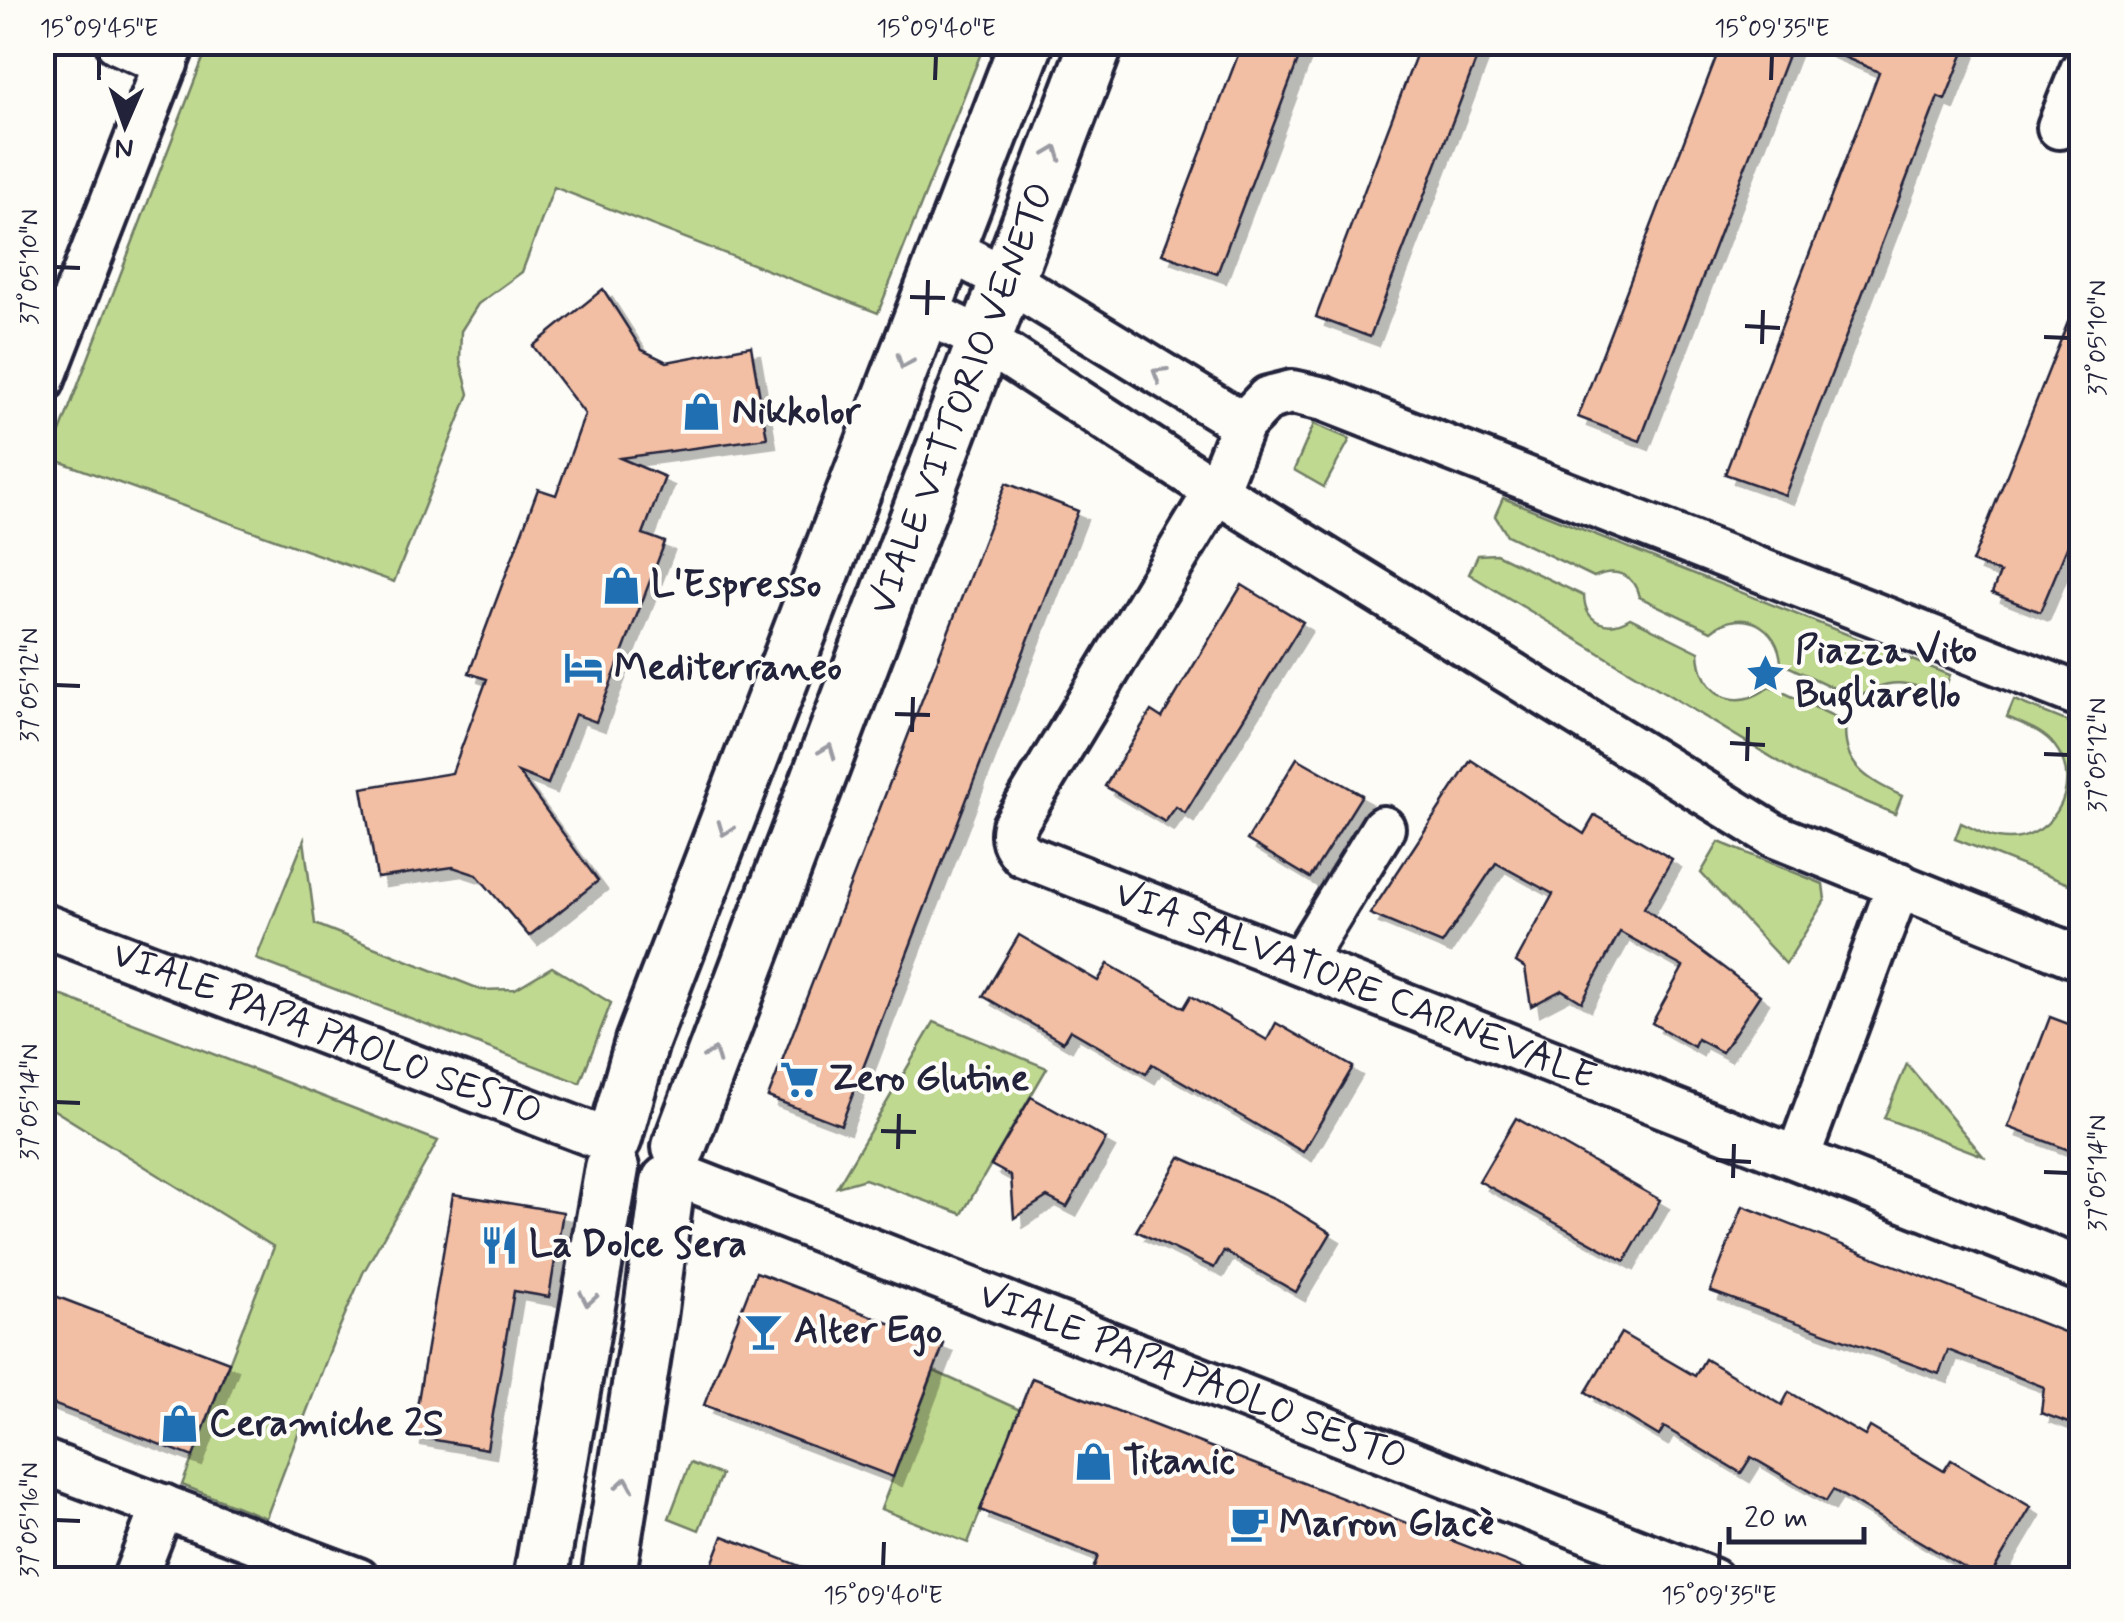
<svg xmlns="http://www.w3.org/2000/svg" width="2124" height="1622" font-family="Mynerve,sans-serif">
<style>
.green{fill:#c0d990;stroke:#717e66;stroke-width:2.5}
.building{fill:#f3bfa4;stroke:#22223b;stroke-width:2.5;filter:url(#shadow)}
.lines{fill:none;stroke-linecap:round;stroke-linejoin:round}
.minor-casing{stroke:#22223b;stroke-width:50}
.tertiary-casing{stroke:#22223b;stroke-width:60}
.minor{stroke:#fdfcf7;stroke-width:42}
.tertiary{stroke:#fdfcf7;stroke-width:52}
.oneway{stroke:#9a9aa2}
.ticks{fill:none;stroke:#22223b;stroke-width:4}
.labels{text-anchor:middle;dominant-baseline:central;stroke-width:8;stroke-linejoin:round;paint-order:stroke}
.street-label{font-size:38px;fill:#22223b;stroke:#fdfcf7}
.poi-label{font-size:38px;font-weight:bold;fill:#22223b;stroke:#fdfcf7;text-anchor:start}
.neatline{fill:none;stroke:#22223b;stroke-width:4}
.ticks-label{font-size:25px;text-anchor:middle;fill:#22223b}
</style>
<defs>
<filter id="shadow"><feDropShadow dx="9" dy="9" stdDeviation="0" flood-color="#0004"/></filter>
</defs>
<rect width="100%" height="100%" fill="#fdfcf7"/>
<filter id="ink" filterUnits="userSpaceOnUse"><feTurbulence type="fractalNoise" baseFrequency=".01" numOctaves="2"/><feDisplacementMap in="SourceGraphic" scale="20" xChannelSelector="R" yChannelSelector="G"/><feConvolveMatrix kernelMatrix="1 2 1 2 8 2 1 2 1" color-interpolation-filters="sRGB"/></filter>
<g filter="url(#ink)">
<g class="green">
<path d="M209 43V42L985 43 878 313 554 187 522 272 478 304 461 331 460 360 469 394 394 582 50 458Z"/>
<path d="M1314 424 1350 439 1324 487 1294 470Z"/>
<path d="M1503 498 1950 675 1942 696C1909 681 1887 676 1857 699L1781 663C1779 626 1742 606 1711 631L1639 597C1634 574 1615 567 1594 577L1507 535 1495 516Z"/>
<path d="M1496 554 1584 596C1585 623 1608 632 1630 618L1699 652C1700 695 1737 714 1770 686L1846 722C1840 765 1868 780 1902 796L1895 814 1801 775 1469 574 1478 555Z"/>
<path d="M2014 700 2081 727V889L1955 839 1961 823C1973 828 1985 836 1998 838 2049 848 2087 786 2054 745 2042 730 2024 725 2007 717Z"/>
<path d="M304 840 315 924 482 990 515 989 552 967 611 1003 580 1083 256 959Z"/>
<path d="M1719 842 1823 884 1825 900 1786 964 1701 873Z"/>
<path d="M42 988 438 1141 363 1273 334 1340 266 1518 182 1485 274 1247 43 1103Z"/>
<path d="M934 1022 1047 1068 962 1214 865 1179 837 1187Z"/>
<path d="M1907 1064 1983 1156 1884 1118Z"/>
<path d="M934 1371 1020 1410 968 1543 881 1509Z"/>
<path d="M690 1463 721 1475 699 1530 669 1518Z"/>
</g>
<g class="building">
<path d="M1243 42H1305L1217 274 1162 254Z"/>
<path d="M1421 42H1483L1370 337 1316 317Z"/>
<path d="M1722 42H1793L1640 441 1578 417Z"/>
<path d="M1809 42H1968L1945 100 1938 97 1785 495 1725 474 1879 72Z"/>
<path d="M603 289 642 350 667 362 751 346 767 438 620 458 665 477 643 534 665 542 596 722 575 714 548 784 518 772 598 881 529 936 477 875 453 867 377 878 362 788 452 773 487 679 469 673 538 489 556 495 585 414 533 346Z"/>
<path d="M2080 292 2082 512 2040 612 1992 593 2000 573 1972 562Z"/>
<path d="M1006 483 1078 511 841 1125 768 1097Z"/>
<path d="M1242 585 1303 622 1185 813 1176 807 1165 822 1105 786 1151 711 1162 718Z"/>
<path d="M1297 758 1362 795 1310 878 1247 840Z"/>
<path d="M1471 760 1584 834 1595 815 1672 859 1644 908 1760 995 1722 1052 1697 1039 1694 1047 1652 1023 1683 967 1620 932 1582 1002 1562 990 1531 1006 1525 968 1516 962 1553 894 1496 863 1442 944 1370 914Z"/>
<path d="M1019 935 1098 981 1108 964 1184 1008 1191 996 1267 1040 1276 1023 1353 1067 1303 1152 1152 1064 1146 1074 1070 1030 1063 1042 983 996Z"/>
<path d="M2050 1017 2082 1029V1155L2008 1127Z"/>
<path d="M1031 1097 1106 1139 1067 1207 1047 1197 1014 1218 1011 1176 991 1165Z"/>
<path d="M1516 1118 1660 1200 1625 1261 1479 1181Z"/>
<path d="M1180 1157 1276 1199 1331 1233 1296 1292 1224 1251 1214 1268 1136 1231Z"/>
<path d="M453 1194 563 1212 549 1297 514 1291 487 1449 412 1436Z"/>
<path d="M1743 1206 2082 1339V1428L2041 1413 2044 1387 1948 1350 1939 1374 1710 1291Z"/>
<path d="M756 1272 944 1344 893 1477 704 1405Z"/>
<path d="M42 1291 229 1362 193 1457 42 1400Z"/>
<path d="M1621 1333 1695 1376 1705 1359 1782 1405 1789 1392 1865 1436 1870 1427 1944 1471 1951 1460 2031 1507 1988 1580H1985L1833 1490 1826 1501 1751 1457 1741 1473 1664 1427 1659 1436 1586 1392Z"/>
<path d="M1032 1378 1546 1577V1580H1089L1098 1556 980 1510Z"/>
<path d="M723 1536 828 1577V1580H706Z"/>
</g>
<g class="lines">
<defs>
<g id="minor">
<path d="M117 42 166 64"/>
<path d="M2059 127 2082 70"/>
<path d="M948 249 1006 279 1243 424"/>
<path d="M924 311 984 340 1216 491 1773 835 2082 959"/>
<path d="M42 382 174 42"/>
<path id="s1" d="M2082 696 1324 399 1292 392 1268 398 1243 424 1216 491 1014 826C1011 839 1014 845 1023 855L2082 1270"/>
<path id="s2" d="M42 925 612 1142"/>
<path d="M1301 962 1383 828"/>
<path d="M1798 1157 1899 884"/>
<path id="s3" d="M676 1174 1712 1580"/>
<path d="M42 1461 358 1580"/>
<path d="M134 1580 163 1506"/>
</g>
<g id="tertiary">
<path d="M615 1138 642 1042 1027 42"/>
<path id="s4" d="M679 1147 1097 42"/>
<path d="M540 1580 612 1168"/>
<path d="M608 1580 650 1317 668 1182"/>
</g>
</defs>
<use href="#minor" class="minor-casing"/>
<use href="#tertiary" class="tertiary-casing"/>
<use href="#minor" class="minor"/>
<use href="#tertiary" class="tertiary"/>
</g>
<defs><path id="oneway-chevron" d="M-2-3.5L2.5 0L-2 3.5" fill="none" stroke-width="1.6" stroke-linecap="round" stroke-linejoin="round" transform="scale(2.5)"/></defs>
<g class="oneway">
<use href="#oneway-chevron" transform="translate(1054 153) rotate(-69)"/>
<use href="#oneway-chevron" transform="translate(904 362) rotate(111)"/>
<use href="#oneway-chevron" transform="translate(1159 374) rotate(-149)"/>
<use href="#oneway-chevron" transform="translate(828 751) rotate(-69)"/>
<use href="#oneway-chevron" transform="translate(725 829) rotate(111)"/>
<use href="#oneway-chevron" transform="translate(713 1055) rotate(-69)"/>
<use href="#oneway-chevron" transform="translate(588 1299) rotate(101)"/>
<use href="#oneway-chevron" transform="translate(625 1484) rotate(-81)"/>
</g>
</g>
<path class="ticks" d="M99 80V55M935 80 936 55M1771 80 1772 55M55 267 80 268M910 297 945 298M927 315 928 280M1745 326 1780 328M2044 337 2069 338M1762 344 1763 310M55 685 80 686M895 714 930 715M912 732 913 697M1730 743 1765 745M2044 754 2069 755M1747 761 1748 727M55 1102 80 1103M881 1131 916 1132M898 1149 899 1114M1716 1160 1751 1162M2044 1172 2069 1173M1733 1178 1734 1144M55 1520 80 1521M883 1567 884 1542M1719 1567 1720 1542"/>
<defs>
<symbol id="shop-bare" viewBox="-9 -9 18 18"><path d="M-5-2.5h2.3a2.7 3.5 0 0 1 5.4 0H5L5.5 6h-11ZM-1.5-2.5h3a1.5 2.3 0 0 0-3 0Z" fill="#1f6fb2" stroke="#fdfcf7" stroke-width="2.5" paint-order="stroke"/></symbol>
<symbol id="hotel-bare" viewBox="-9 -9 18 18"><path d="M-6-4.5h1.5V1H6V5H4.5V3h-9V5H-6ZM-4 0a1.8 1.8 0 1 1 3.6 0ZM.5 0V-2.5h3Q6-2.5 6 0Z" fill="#1f6fb2" stroke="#fdfcf7" stroke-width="2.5" paint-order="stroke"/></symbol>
<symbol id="sight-bare" viewBox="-9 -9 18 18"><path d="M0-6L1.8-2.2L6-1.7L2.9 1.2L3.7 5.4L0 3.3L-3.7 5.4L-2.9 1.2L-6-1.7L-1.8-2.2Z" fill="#1f6fb2" stroke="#fdfcf7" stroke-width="2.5" paint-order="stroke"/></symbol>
<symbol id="supermarket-bare" viewBox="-9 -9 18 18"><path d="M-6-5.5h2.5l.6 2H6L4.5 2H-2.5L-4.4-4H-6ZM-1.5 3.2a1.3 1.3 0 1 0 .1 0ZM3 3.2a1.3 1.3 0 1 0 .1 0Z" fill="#1f6fb2" stroke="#fdfcf7" stroke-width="2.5" paint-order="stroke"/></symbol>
<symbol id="restaurant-bare" viewBox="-9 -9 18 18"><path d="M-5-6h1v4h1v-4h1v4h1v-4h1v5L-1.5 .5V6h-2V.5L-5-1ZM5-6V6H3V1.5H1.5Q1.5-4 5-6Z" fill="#1f6fb2" stroke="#fdfcf7" stroke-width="2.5" paint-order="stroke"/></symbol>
<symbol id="bar-bare" viewBox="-9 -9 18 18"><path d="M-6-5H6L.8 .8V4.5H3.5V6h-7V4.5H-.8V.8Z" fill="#1f6fb2" stroke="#fdfcf7" stroke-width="2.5" paint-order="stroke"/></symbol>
<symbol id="cafe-bare" viewBox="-9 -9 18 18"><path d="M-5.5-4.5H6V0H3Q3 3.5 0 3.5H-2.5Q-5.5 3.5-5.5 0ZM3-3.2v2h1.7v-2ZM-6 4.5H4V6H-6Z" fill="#1f6fb2" stroke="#fdfcf7" stroke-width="2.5" paint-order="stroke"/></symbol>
</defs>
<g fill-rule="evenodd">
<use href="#shop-bare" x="674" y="384" width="55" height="55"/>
<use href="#shop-bare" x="594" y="558" width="55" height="55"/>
<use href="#hotel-bare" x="556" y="640" width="55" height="55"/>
<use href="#sight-bare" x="1738" y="646" width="55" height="55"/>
<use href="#supermarket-bare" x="772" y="1052" width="55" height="55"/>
<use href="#restaurant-bare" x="472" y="1218" width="55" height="55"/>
<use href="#bar-bare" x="736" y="1304" width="55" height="55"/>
<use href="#shop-bare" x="152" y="1396" width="55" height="55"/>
<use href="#shop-bare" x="1066" y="1434" width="55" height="55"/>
<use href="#cafe-bare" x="1222" y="1496" width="55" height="55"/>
</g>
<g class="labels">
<g class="street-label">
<text stroke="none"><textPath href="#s4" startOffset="800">VIALE VITTORIO VENETO</textPath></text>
<text stroke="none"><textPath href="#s1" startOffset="1760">VIA SALVATORE CARNEVALE</textPath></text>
<text stroke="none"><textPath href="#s2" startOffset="305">VIALE PAPA PAOLO SESTO</textPath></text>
<text stroke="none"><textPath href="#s3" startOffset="555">VIALE PAPA PAOLO SESTO</textPath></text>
</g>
<g class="poi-label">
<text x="732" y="412">Nikkolor</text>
<text x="651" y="585">L'Espresso</text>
<text x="1795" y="651">Piazza Vito<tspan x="1795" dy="44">Bugliarello</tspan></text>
<text x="614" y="668">Mediterraneo</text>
<text x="829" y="1079">Zero Glutine</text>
<text x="529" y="1245">La Dolce Sera</text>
<text x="794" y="1331">Alter Ego</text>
<text x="209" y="1424">Ceramiche 2S</text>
<text x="1123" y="1462">Titanic</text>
<text x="1279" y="1524">Marron Glacè</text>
</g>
</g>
<rect width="2124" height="1622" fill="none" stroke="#fdfcf7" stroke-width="110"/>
<g transform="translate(125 125) rotate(182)" stroke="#fdfcf7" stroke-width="8" paint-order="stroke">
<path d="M0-8L18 38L0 25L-18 38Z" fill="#22223b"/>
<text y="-15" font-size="28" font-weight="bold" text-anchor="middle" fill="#22223b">N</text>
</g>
<path d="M1729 1527v15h135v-15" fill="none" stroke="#22223b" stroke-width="5"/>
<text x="1744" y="1527" font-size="30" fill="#22223b" stroke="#fdfcf7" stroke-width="8" paint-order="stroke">20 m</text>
<rect x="55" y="55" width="2014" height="1512" class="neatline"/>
<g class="ticks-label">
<text x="99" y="36">15°09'45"E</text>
<text x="936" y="36">15°09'40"E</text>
<text x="1772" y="36">15°09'35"E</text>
<text transform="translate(28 267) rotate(-90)" y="9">37°05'10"N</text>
<text transform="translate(2096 338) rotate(-90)" y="9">37°05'10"N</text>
<text transform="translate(28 685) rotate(-90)" y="9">37°05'12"N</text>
<text transform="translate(2096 755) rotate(-90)" y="9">37°05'12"N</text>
<text transform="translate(28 1102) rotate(-90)" y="9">37°05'14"N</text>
<text transform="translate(2096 1173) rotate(-90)" y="9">37°05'14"N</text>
<text transform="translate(28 1520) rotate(-90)" y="9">37°05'16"N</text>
<text x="883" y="1603">15°09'40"E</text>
<text x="1719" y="1603">15°09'35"E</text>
</g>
</svg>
